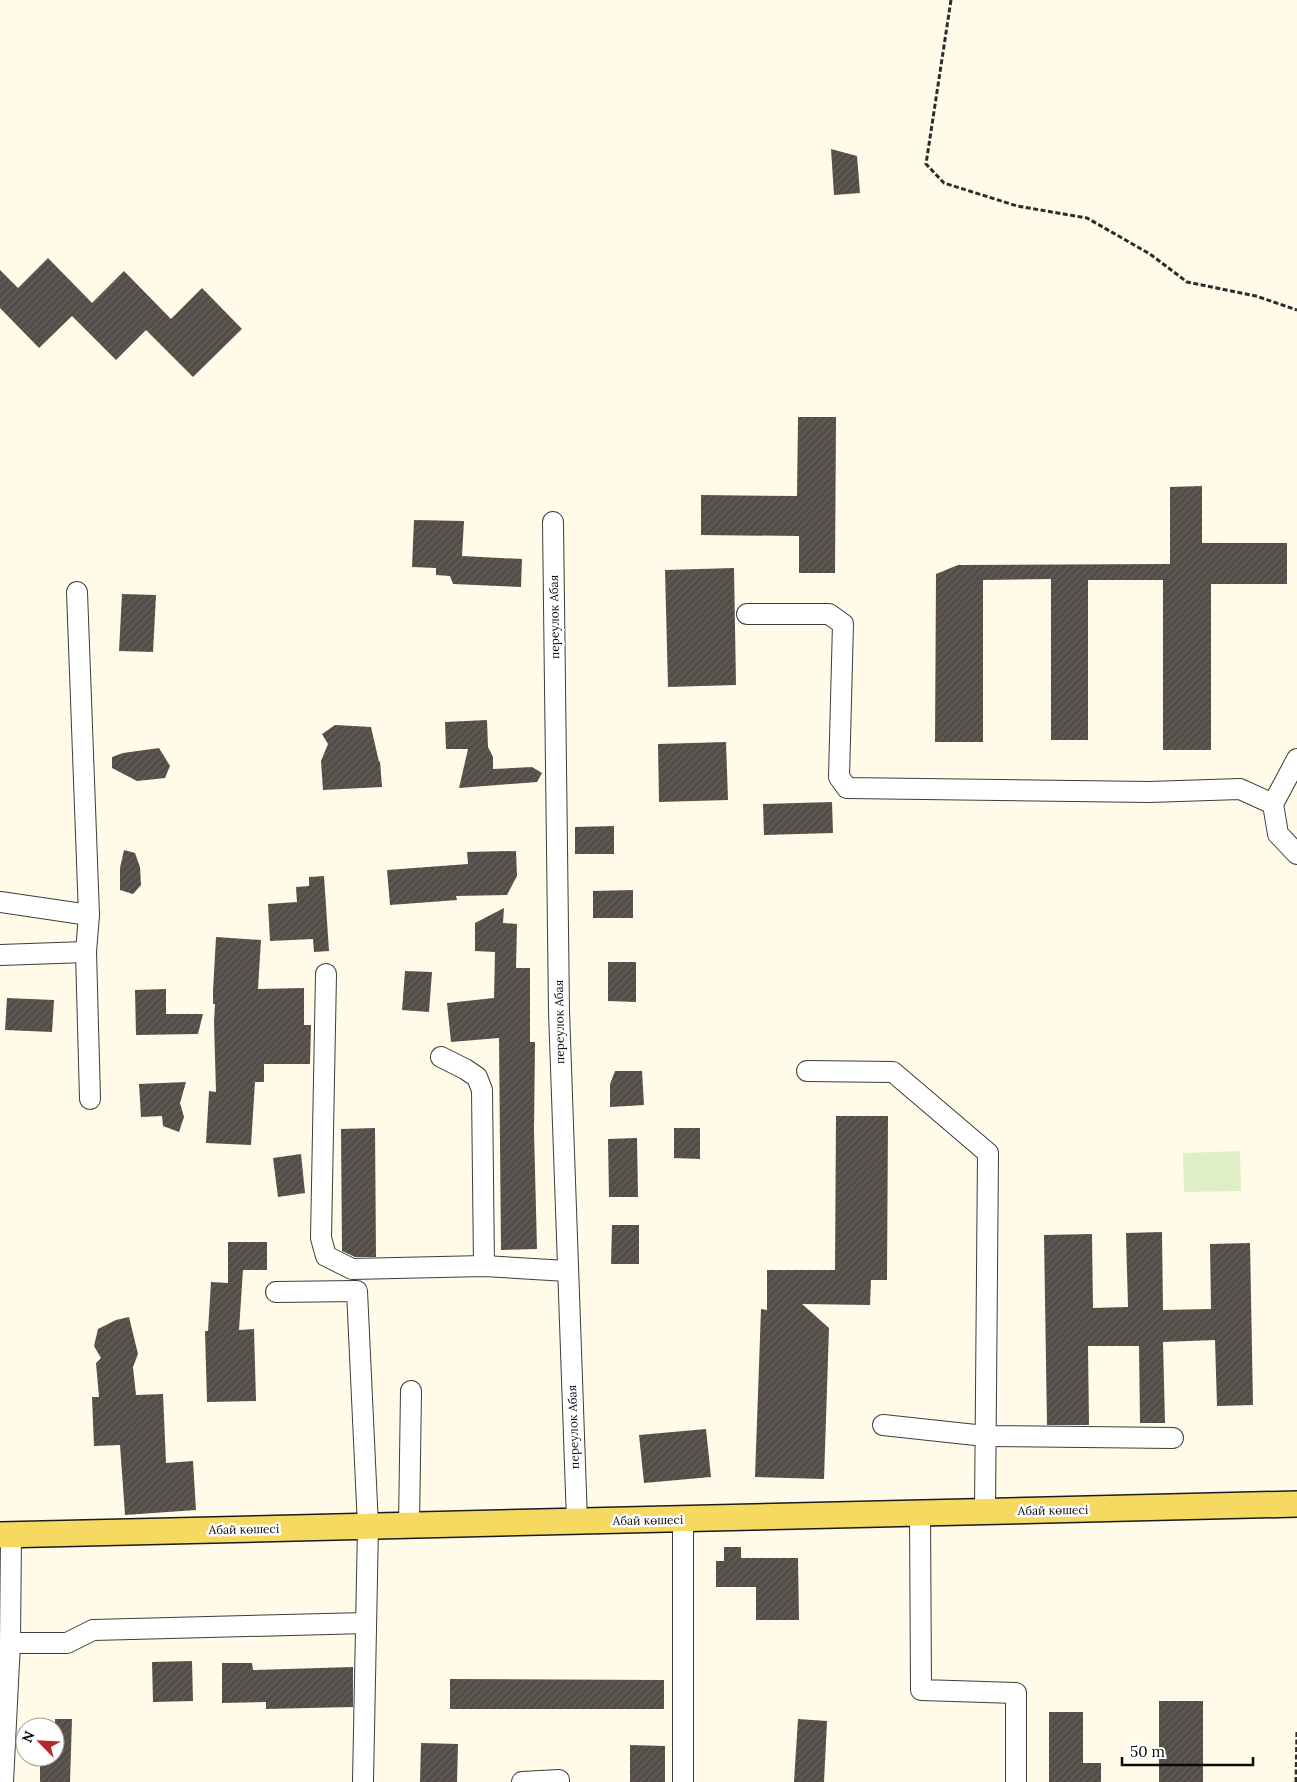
<svg xmlns="http://www.w3.org/2000/svg" width="1297" height="1782" font-family="Lora,serif">
<style>
.pitch{fill:#deefc5}
.building{fill:url(#building-hatch)}
.lines{fill:none;stroke-linecap:round;stroke-linejoin:round}
.minor-casing{stroke:#3d3d3d;stroke-width:22}
.major-casing{stroke:#1b1b1b;stroke-width:28}
.path{stroke:#2c2c2c;stroke-width:3;stroke-dasharray:5 2.5;stroke-linecap:butt}
.minor{stroke:#fff;stroke-width:20}
.major{stroke:#f6d961;stroke-width:25}
.labels{text-anchor:middle;dominant-baseline:central;stroke-width:5;stroke-linejoin:round;paint-order:stroke}
.street-label{font-size:12px;fill:#0a0a0a;stroke:#fff}
</style>
<defs>
<pattern id="building-hatch" width="6" height="6" patternUnits="userSpaceOnUse" patternTransform="scale(1.25)"><rect width="6" height="6" fill="#534c47"/><path d="M-1 1l2-2M0 6l6-6M5 7l2-2" fill="none" stroke="#67615d"/></pattern>
</defs>
<rect width="100%" height="100%" fill="#fffbe8"/>
<path class="pitch" d="M1240 1151 1241 1191 1184 1192 1183 1153Z"/>
<g class="building">
<path d="M831 149 857 156 860 193 834 195Z"/>
<path d="M48 258 92 303 124 271 171 319 202 288 242 329 193 377 146 330 116 360 72 316 39 348 0 308V270L18 288Z"/>
<path d="M798 417H836L835 573H799V536L701 535V495L797 496Z"/>
<path d="M1202 486V543H1287V584H1211V750H1163V580H1088V740H1051V579L983 580V742H935L936 574 958 565 1170 564V487Z"/>
<path d="M414 520 464 521 462 556 522 559 521 587 453 584 450 576 436 575V568L412 567Z"/>
<path d="M734 568 736 685 668 687 665 570Z"/>
<path d="M122 594 156 595 153 652 119 651Z"/>
<path d="M487 720 488 747 493 757V769L532 767 542 773 537 782 459 788 468 749H446L445 722Z"/>
<path d="M335 725 371 727 379 762 380 761 382 787 323 790 321 761 328 744 322 734Z"/>
<path d="M726 742 728 800 659 802 658 744Z"/>
<path d="M159 748 170 766 165 778 137 781 112 768V757L123 753Z"/>
<path d="M832 802 833 833 764 835 763 804Z"/>
<path d="M614 826V854H575V827Z"/>
<path d="M124 850 135 853 140 867 141 885 133 894 120 890V868Z"/>
<path d="M516 851 517 876 507 895 456 896 457 900 390 905 387 870 468 864 467 852Z"/>
<path d="M324 876 329 951 314 952 313 939 270 941 268 904 297 902 296 887 309 886V877Z"/>
<path d="M633 890V918H593V891Z"/>
<path d="M504 908 503 923 517 924 516 968H530V1042H535L534 1131 537 1249 501 1250 499 1038 451 1042 447 1003 494 998 495 952 475 951V923Z"/>
<path d="M216 937 261 940 258 989 304 988V1025H311L310 1064H264V1082H255L251 1145 206 1143 209 1091 216 1092 214 1022 215 1004H213V991Z"/>
<path d="M608 962H636V1002L608 1001Z"/>
<path d="M405 971 432 972 429 1012 402 1010Z"/>
<path d="M166 989V1014H203L198 1034 136 1035 135 990Z"/>
<path d="M7 998 54 1000 52 1032 5 1030Z"/>
<path d="M615 1071H642L644 1105 610 1107V1084Z"/>
<path d="M186 1082 180 1103 184 1117 179 1132 163 1126 162 1116 141 1117 139 1084Z"/>
<path d="M836 1116H888L887 1280H871L870 1305 802 1304 829 1328 824 1479 755 1477 761 1309 767 1310V1270H835Z"/>
<path d="M375 1128 376 1257H355L342 1251 341 1129Z"/>
<path d="M674 1128H700V1159L674 1158Z"/>
<path d="M637 1138 638 1197H609L608 1139Z"/>
<path d="M301 1154 305 1193 278 1197 273 1158Z"/>
<path d="M612 1225H639V1264H611Z"/>
<path d="M1162 1232 1163 1310 1211 1309 1210 1244 1250 1243 1253 1405 1217 1406 1215 1340 1163 1342 1165 1423H1140L1139 1346H1088L1089 1425H1047L1044 1235 1092 1234 1093 1308 1128 1307 1126 1233Z"/>
<path d="M228 1242H267V1270H243L239 1330 254 1329 256 1401 207 1402 205 1331H208L211 1282 228 1283Z"/>
<path d="M129 1317 138 1354 133 1367 136 1395 163 1394 166 1463 193 1461 196 1510 125 1515 120 1445 94 1446 92 1397H99L96 1363 101 1358 94 1346 98 1329 116 1320Z"/>
<path d="M706 1429 711 1477 644 1483 639 1435Z"/>
<path d="M724 1547H741V1558H798L799 1620H756V1587H716V1561H724Z"/>
<path d="M192 1661 193 1701 153 1702 152 1662Z"/>
<path d="M222 1663H252L253 1670 353 1667V1707L266 1709V1702L222 1703Z"/>
<path d="M450 1679 664 1680V1709H450Z"/>
<rect x="1159" y="1701" width="44" height="81"/>
<path d="M1049 1712H1083V1763H1101V1782H1049Z"/>
<path d="M55 1719H72L70 1782H40V1757H55Z"/>
<path d="M798 1719 827 1721 824 1782H794Z"/>
<path d="M421 1743 458 1744 457 1782H420Z"/>
<path d="M630 1745 665 1746V1782H630Z"/>
</g>
<g class="lines">
<defs>
<g id="minor">
<path d="M553 522 559 1011 577 1521"/>
<path d="M77 592 89 915 86 952 90 1099"/>
<path d="M747 614H829L843 624 839 777 847 788 1149 792 1240 789 1273 804"/>
<path d="M1297 759 1273 804 1278 834 1297 854"/>
<path d="M0 902 89 915"/>
<path d="M0 955 86 952"/>
<path d="M326 974 321 1238 326 1256 352 1269 484 1266 567 1271"/>
<path d="M441 1057 465 1069 477 1077 482 1090 484 1266"/>
<path d="M807 1071 893 1072 988 1153 985 1511"/>
<path d="M276 1292 357 1291 368 1526 363 1782"/>
<path d="M883 1425 985 1436 1173 1438"/>
<path d="M920 1513 921 1690 1016 1693V1782"/>
<path d="M683 1519V1782"/>
<path d="M409 1525 411 1391"/>
<path d="M10 1643H67L93 1630 366 1623"/>
<path d="M3 1782 10 1643 11 1535"/>
<path d="M522 1782 559 1780"/>
</g>
<path id="major" d="M0 1535 1297 1504"/>
</defs>
<use href="#minor" class="minor-casing"/>
<use href="#major" class="major-casing"/>
<g class="path">
<path d="M951 0 926 164 944 183 1017 206 1087 218 1150 254 1187 282 1256 296 1297 310"/>
<path d="M1296 1782 1297 1731"/>
</g>
<use href="#minor" class="minor"/>
<use href="#major" class="major"/>
</g>
<g class="labels">
<g class="street-label">
<text transform="translate(554 617) rotate(-91)">переулок Абая</text>
<text transform="translate(559 1022) rotate(-91)">переулок Абая</text>
<text transform="translate(573 1427) rotate(-92)">переулок Абая</text>
<text transform="translate(1053 1510) rotate(-1)">Абай көшесі</text>
<text transform="translate(648 1520) rotate(-1)">Абай көшесі</text>
<text transform="translate(244 1529) rotate(-1)">Абай көшесі</text>
</g>
</g>
<g transform="translate(40 1742) rotate(294)"><circle r="24" fill="#ffffff" stroke="#9d9d9d"/>
<path d="M0-4L9 19L0 12L-9 19Z" fill="#b72626"/>
<text y="-8" font-size="14" font-weight="bold" text-anchor="middle" fill="#0a0a0a">N</text>
</g>
<path d="M1122 1757v8h131v-8" fill="none" stroke="#0a0a0a" stroke-width="2.5"/>
<text x="1130" y="1757" font-size="15" fill="#0a0a0a" stroke="#ffffff" stroke-width="4" paint-order="stroke">50 m</text>
</svg>
